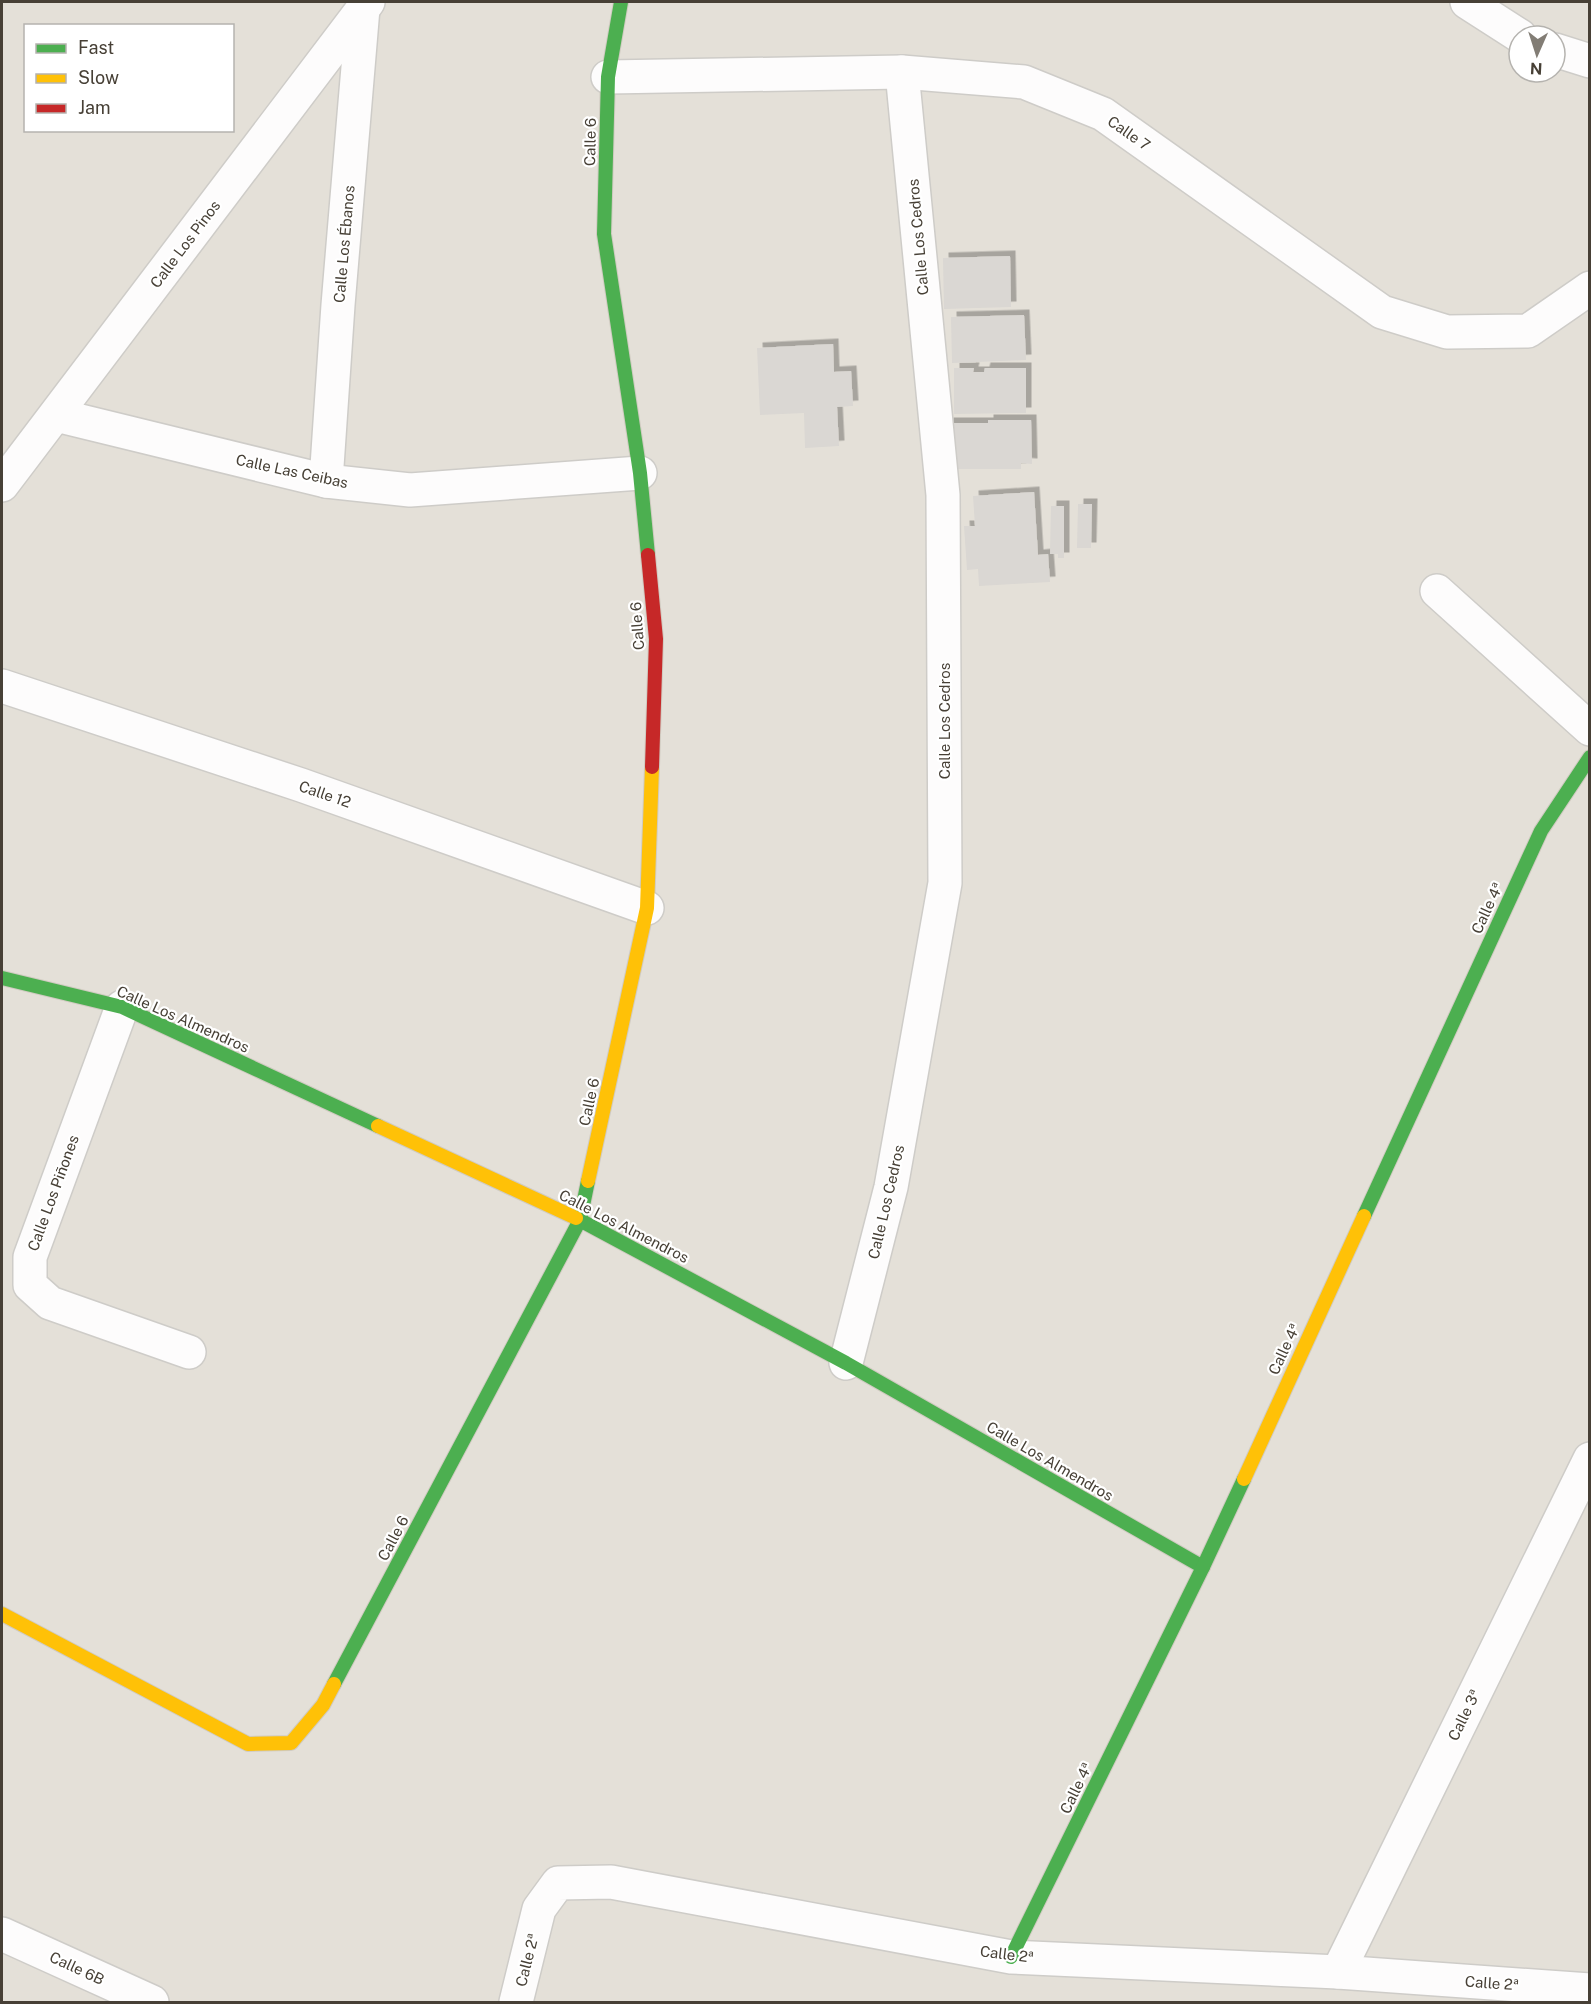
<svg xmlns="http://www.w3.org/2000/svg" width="1591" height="2004" font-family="'Public Sans',sans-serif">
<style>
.residential{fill:#e4e0d8;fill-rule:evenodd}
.building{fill:#dad7d3;filter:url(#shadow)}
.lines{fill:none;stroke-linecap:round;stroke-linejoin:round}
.street-casing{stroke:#ceccc8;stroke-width:36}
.fast-casing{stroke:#d0cbc1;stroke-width:16}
.slow-casing{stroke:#d0cbc1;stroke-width:16}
.jam-casing{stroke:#d0cbc1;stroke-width:16}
.street{stroke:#fdfcfc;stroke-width:33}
.fast{stroke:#4caf50;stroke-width:14}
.slow{stroke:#ffc107;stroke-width:14}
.jam{stroke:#c62828;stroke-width:14}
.labels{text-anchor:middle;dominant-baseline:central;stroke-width:4.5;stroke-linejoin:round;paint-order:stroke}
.street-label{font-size:15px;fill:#474036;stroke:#fff}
</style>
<defs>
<filter id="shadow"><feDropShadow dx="5.5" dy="-5.5" stdDeviation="0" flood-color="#0004"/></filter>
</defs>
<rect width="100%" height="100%" fill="#f0eeea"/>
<path class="residential" d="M2 2H1589V2002H2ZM26 26H232V130H26ZM1519 36H1555V72H1519Z"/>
<g class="building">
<path d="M1010 256 1011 307 944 309 943 258Z"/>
<path d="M1024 315 1026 360 952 363 951 317Z"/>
<path d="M833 344 834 372 851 371 853 406 837 407 839 446 805 448 804 413 760 415 757 348Z"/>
<path d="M954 368H974L973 372H984L985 368H1026V413L954 414Z"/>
<path d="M988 420H1031L1032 464 1021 463V469H948V423H988Z"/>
<path d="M1034 492 1038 555 1048 554 1050 582 979 586 978 569 967 570 964 526H975L973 496Z"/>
<path d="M1078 504H1092L1091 548H1077Z"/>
<path d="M1051 506H1064V558H1058V554H1050Z"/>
</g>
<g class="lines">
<defs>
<g id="street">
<path d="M1467 2 1520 36"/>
<path d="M1555 50 1590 61"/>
<path d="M608 77 902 72 1024 82 1103 114 1382 312 1447 332 1528 331 1590 288"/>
<path d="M56 415 326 481 410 490 640 473"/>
<path d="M326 481 338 305 363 8"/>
<path d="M2 485 368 2"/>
<path d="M1437 591 1590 729"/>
<path d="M2 686 301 785 647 908"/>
<path d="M122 1007 30 1257V1285L50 1303 189 1352"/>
<path d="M846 1363 891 1187 945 883 943 495 902 72"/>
<path d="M2 1934 152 2002"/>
<path d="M1338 1972 1590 1459"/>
<path d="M516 2002 539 1909 558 1883 611 1882 1011 1957 1338 1972 1590 1990"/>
</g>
<g id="fast">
<path d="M621 2 608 77 604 234 640 473 648 555"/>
<path d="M2 978 122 1007 378 1126"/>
<path d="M1364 1216 1541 831 1590 757"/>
<path d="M576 1218 846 1363 1203 1567"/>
<path d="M334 1684 580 1220 588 1181"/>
<path d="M1011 1957 1203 1567 1244 1479"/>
</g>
<g id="slow">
<path d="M378 1126 576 1218"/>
<path d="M588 1181 647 908 652 767"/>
<path d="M1244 1479 1364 1216"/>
<path d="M2 1614 248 1744 291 1743 323 1705 334 1684"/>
</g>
<path id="jam" d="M648 555 656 639 652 767"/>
</defs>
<use href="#street" class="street-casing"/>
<use href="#fast" class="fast-casing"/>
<use href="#slow" class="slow-casing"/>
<use href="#jam" class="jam-casing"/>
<use href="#street" class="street"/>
<use href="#fast" class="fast"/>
<use href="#slow" class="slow"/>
<use href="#jam" class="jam"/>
</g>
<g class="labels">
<g class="street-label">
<text transform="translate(1129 133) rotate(35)">Calle 7</text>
<text transform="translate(590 142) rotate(-89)">Calle 6</text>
<text transform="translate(918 237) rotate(-95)">Calle Los Cedros</text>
<text transform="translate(185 244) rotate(-53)">Calle Los Pinos</text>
<text transform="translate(344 244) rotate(-85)">Calle Los Ébanos</text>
<text transform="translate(292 471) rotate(12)">Calle Las Ceibas</text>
<text transform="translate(637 626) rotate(-94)">Calle 6</text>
<text transform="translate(944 721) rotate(-90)">Calle Los Cedros</text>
<text transform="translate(325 794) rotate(19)">Calle 12</text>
<text transform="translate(1487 908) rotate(-65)">Calle 4ª</text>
<text transform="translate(183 1019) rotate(24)">Calle Los Almendros</text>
<text transform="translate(589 1102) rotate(-78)">Calle 6</text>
<text transform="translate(53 1193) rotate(-70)">Calle Los Piñones</text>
<text transform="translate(886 1202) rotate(-77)">Calle Los Cedros</text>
<text transform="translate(624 1226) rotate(27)">Calle Los Almendros</text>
<text transform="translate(1284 1349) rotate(-65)">Calle 4ª</text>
<text transform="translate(1050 1461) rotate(30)">Calle Los Almendros</text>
<text transform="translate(393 1538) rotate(-62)">Calle 6</text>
<text transform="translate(1464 1715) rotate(-64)">Calle 3ª</text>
<text transform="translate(1076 1788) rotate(-64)">Calle 4ª</text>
<text transform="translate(1007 1954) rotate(7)">Calle 2ª</text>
<text transform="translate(527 1960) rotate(-76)">Calle 2ª</text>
<text transform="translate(77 1968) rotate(25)">Calle 6B</text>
<text transform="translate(1492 1983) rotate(4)">Calle 2ª</text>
</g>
</g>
<rect width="1591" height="2004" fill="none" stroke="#474036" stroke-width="6"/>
<rect x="24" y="24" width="210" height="108" fill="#ffffff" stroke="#b5b3af" stroke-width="1.5"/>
<rect x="36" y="44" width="30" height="9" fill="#4caf50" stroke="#b5b3af" stroke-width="1.5"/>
<text x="78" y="54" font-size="18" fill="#474036">Fast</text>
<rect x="36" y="74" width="30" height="9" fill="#ffc107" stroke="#b5b3af" stroke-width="1.5"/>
<text x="78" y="84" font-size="18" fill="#474036">Slow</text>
<rect x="36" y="104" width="30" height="9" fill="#c62828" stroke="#b5b3af" stroke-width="1.5"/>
<text x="78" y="114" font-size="18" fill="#474036">Jam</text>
<g transform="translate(1537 54) rotate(183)"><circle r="28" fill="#ffffff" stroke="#b5b3af" stroke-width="1.5"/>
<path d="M0-4.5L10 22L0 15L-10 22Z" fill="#827d75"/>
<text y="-9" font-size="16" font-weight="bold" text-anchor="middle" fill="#474036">N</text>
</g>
</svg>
